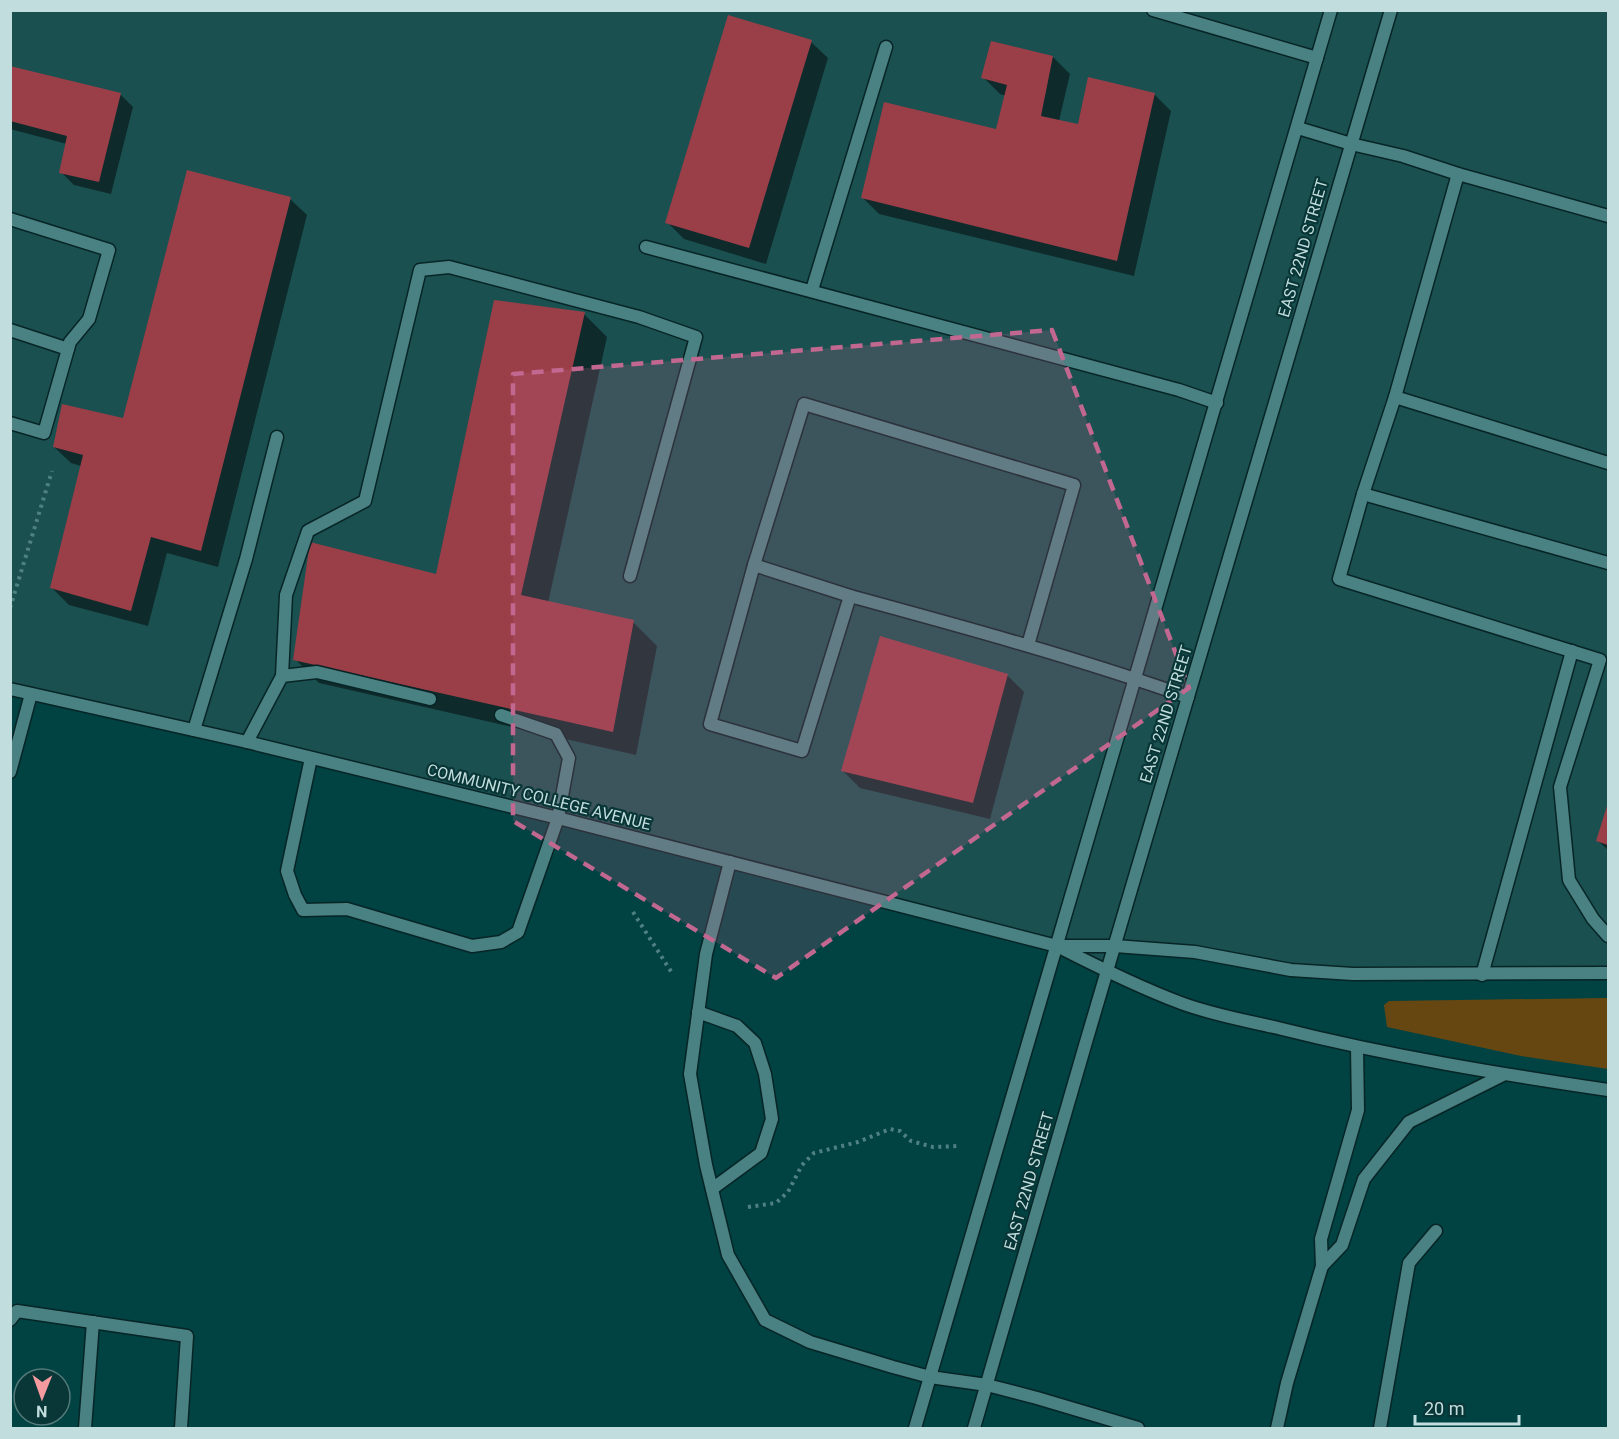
<svg xmlns="http://www.w3.org/2000/svg" width="1619" height="1439" font-family="Roboto,sans-serif">
<style>
.built{fill:#1b5051}
.green{fill:#664711}
.shadow{fill:#0007}
.building{fill:#9a3e48}
.lines{fill:none;stroke-linecap:round;stroke-linejoin:round}
.service-casing{stroke:#072526;stroke-width:15}
.minor-casing{stroke:#072526;stroke-width:15}
.tertiary-casing{stroke:#072526;stroke-width:15}
.path{stroke:#508182;stroke-width:4;stroke-dasharray:3 4.5;stroke-linecap:butt}
.service{stroke:#4a8182;stroke-width:12}
.minor{stroke:#4a8182;stroke-width:12}
.tertiary{stroke:#4a8182;stroke-width:12}
.marked{fill:#c2678f;fill-opacity:0.2;stroke:#c2678f;stroke-width:4.5;stroke-dasharray:12 8;stroke-linejoin:round}
.labels{text-anchor:middle;dominant-baseline:central;stroke-width:4.5;stroke-linejoin:round;paint-order:stroke}
.street-label{font-size:16px;fill:#c2dddd;stroke:#093637}
</style>
<rect width="100%" height="100%" fill="#014243"/>
<path class="built" d="M11 11H1608V973L1353 974 1116 946 1107 972 1057 946 11 689Z"/>
<path class="green" d="M1608 998V1069L1521 1056 1387 1027 1384 1005 1389 1001Z"/>
<g class="shadow">
<path d="M811 42 828 58 766 264 684 239 667 222Z"/>
<path d="M1053 57 1070 74 1059 121 1079 125 1154 94 1171 111 1134 276 879 214 863 198 998 131 1006 96 1000 94 983 77Z"/>
<path d="M10 68 121 95 133 107 111 194 74 185 61 172 67 144 10 129Z"/>
<path d="M290 199 307 215 218 567 167 553 148 626 69 605 52 588 81 466 71 463 54 447 124 420Z"/>
<path d="M584 314 607 337 548 603 633 622 657 646 636 755 319 683 295 659 437 576Z"/>
<path d="M1007 675 1024 692 990 819 860 788 843 771Z"/>
<path d="M1608 806V850L1598 841Z"/>
</g>
<g class="building">
<path d="M728 15 812 40 749 248 665 223Z"/>
<path d="M991 41 1053 56 1041 116 1078 124 1088 77 1155 93 1117 261 861 198 884 102 996 129 1007 85 981 78Z"/>
<path d="M10 66 121 93 99 182 59 173 67 136 10 121Z"/>
<path d="M187 170 291 197 201 551 151 537 131 611 50 588 83 455 53 447 62 404 123 418Z"/>
<path d="M494 300 585 312 521 595 634 620 613 732 293 660 310 542 436 574Z"/>
<path d="M880 636 1008 674 973 803 841 771Z"/>
<path d="M1608 803V845L1596 841Z"/>
</g>
<g class="lines">
<defs>
<g id="service">
<path d="M1153 10 1317 58"/>
<path d="M1298 128 1351 144 1403 156 1458 174 1608 216"/>
<path d="M1458 174 1395 397 1608 463"/>
<path d="M10 219 109 250 89 319 70 342 44 433 10 423"/>
<path d="M646 247 1179 390 1217 403"/>
<path d="M812 290 886 47"/>
<path d="M10 330 68 349"/>
<path d="M1395 397 1363 494 1339 579 1600 660 1560 787 1569 880 1593 919 1608 936"/>
<path d="M1363 494 1608 563"/>
<path d="M754 565 850 596"/>
<path d="M1028 645 1074 485 804 404 754 565 710 724 802 751 850 596C964 627 1077 658 1188 697"/>
<path d="M282 676 286 595 308 531 365 501 420 270 449 267 639 317 696 337 630 576"/>
<path d="M194 730 246 559 277 437"/>
<path d="M247 742 282 676 317 672 430 699"/>
<path d="M311 758 287 871 295 895 303 910 347 909 472 946 501 942 518 932 558 818 569 758 556 734 501 715"/>
<path d="M730 862 706 954 690 1074 706 1165 728 1255 765 1320 810 1342 893 1367 930 1377 987 1385 1037 1398 1138 1428"/>
<path d="M1482 975 1572 651"/>
<path d="M698 1012 737 1026 755 1043 765 1074 772 1119 761 1153 712 1189"/>
<path d="M1322 1266 1342 1245 1364 1179 1409 1122 1503 1075"/>
<path d="M10 1320 17 1311 187 1336 181 1428"/>
<path d="M85 1428 93 1322"/>
<path d="M1277 1428 1287 1383 1322 1266 1321 1239 1358 1110 1357 1048"/>
<path d="M1380 1428 1409 1263 1436 1231"/>
</g>
<path id="minor" d="M10 772 31 694"/>
<g id="tertiary">
<path d="M10 689 247 742 558 818 1057 946C1098 967 1138 987 1181 1003 1213 1015 1249 1021 1282 1029 1390 1056 1499 1074 1608 1090"/>
<path d="M1060 946H1115L1195 952 1291 970 1353 974 1608 973"/>
<path d="M915 1428 1331 10"/>
<path d="M974 1428 1086 1042 1391 10"/>
</g>
</defs>
<use href="#service" class="service-casing"/>
<use href="#minor" class="minor-casing"/>
<use href="#tertiary" class="tertiary-casing"/>
<g class="path">
<path d="M10 608 52 471"/>
<path d="M633 912 672 973"/>
<path d="M748 1207 776 1203 788 1192 802 1165 814 1153 858 1142 890 1129 900 1131 911 1141 933 1147 959 1146"/>
</g>
<use href="#service" class="service"/>
<use href="#minor" class="minor"/>
<use href="#tertiary" class="tertiary"/>
</g>
<path class="marked" d="M1052 330 1189 688 776 978 513 821V374Z"/>
<g class="labels">
<g class="street-label">
<text transform="translate(1303 248) rotate(-74)">EAST 22ND STREET</text>
<text transform="translate(1166 714) rotate(-73)">EAST 22ND STREET</text>
<text transform="translate(539 797) rotate(14)">COMMUNITY COLLEGE AVENUE</text>
<text transform="translate(1029 1181) rotate(-74)">EAST 22ND STREET</text>
</g>
</g>
<rect width="1619" height="1439" fill="none" stroke="#c2dddd" stroke-width="24"/>
<g transform="translate(42 1397) rotate(181)"><circle r="28" fill="#093637" stroke="#537979" stroke-width="1.5"/>
<path d="M0-4.5L10 22L0 15L-10 22Z" fill="#f49b9f"/>
<text y="-9" font-size="16" font-weight="bold" text-anchor="middle" fill="#c2dddd">N</text>
</g>
<path d="M1415 1415v9h104v-9" fill="none" stroke="#c2dddd" stroke-width="3"/>
<text x="1424" y="1415" font-size="18" fill="#c2dddd" stroke="#093637" stroke-width="4.5" paint-order="stroke">20 m</text>
</svg>
